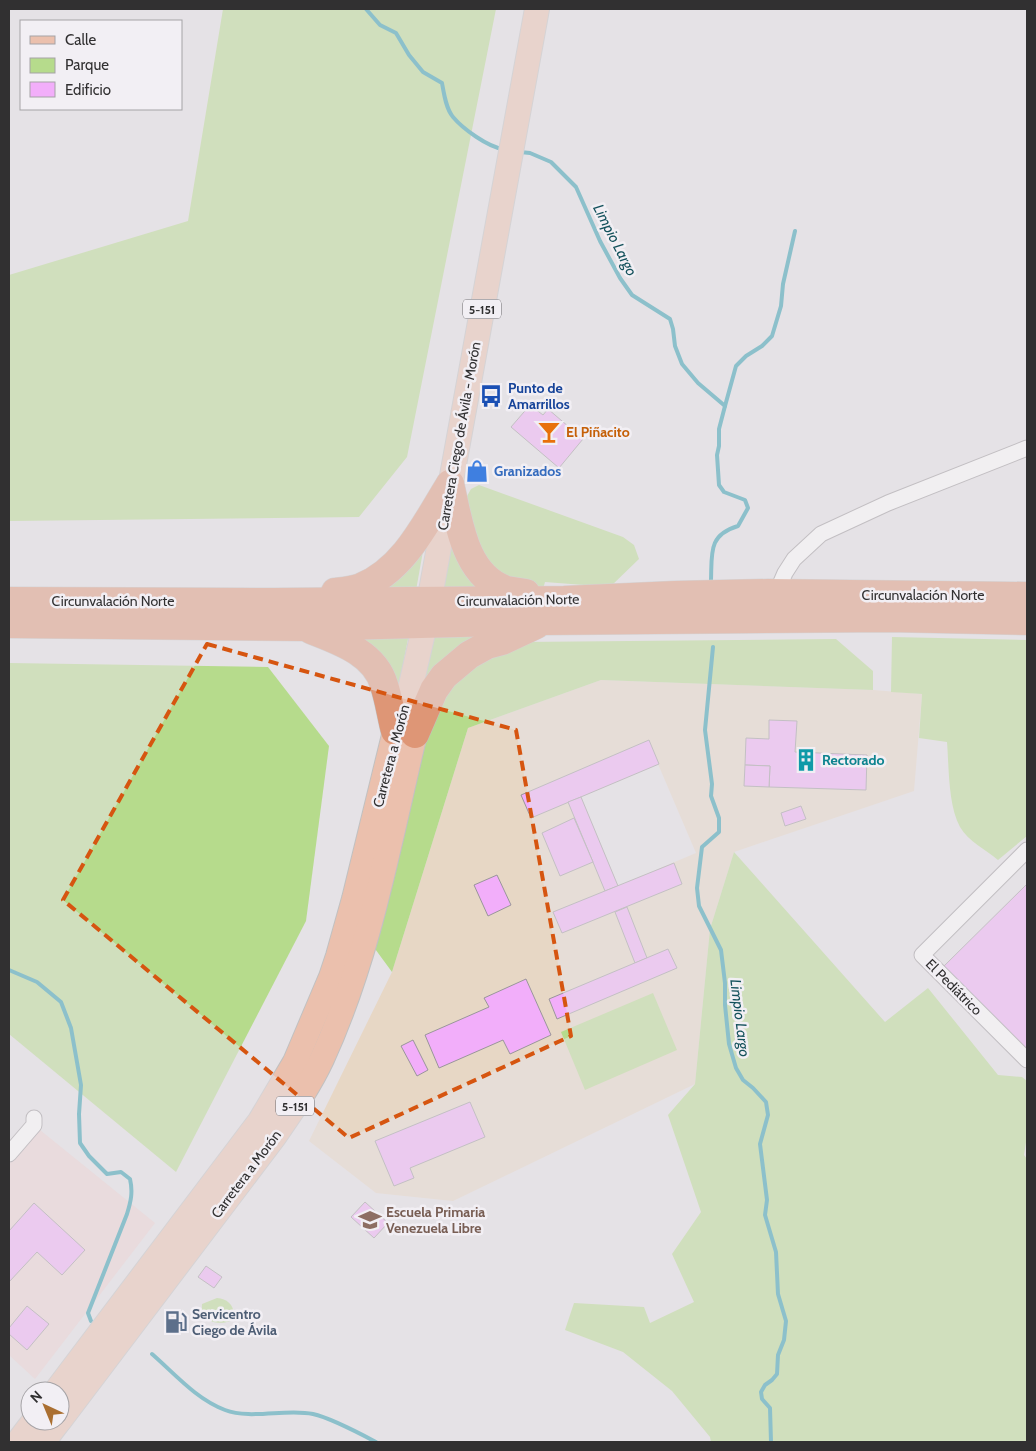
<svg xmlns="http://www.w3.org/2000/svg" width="1036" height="1451" font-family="Cabin,sans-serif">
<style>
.commercial{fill:#edd2d2}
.education{fill:#e7d7c5;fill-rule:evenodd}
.green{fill:#b6db8c}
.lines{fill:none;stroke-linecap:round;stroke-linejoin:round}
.stream{stroke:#2198aa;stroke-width:4}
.building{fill:#f2aefa;stroke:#99969a}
.street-casing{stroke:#989599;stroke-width:17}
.primary-casing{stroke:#c1c1c1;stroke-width:26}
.highway-casing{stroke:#c1c1c1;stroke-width:29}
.street{stroke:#fff;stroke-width:15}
.primary{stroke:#ebc0ad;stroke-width:24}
.highway{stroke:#de9676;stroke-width:28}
.marked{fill:none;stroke:#d65510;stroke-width:4;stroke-dasharray:10 6;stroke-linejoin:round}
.labels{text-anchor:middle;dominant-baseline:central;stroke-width:5;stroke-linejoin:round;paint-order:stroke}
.shield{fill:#f2eff4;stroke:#6b696c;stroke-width:1}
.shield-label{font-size:12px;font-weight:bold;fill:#313031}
.transit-label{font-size:14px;font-weight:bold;fill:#164399;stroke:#f2eff4;text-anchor:start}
.food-label{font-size:14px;font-weight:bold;fill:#c56008;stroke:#f2eff4;text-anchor:start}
.street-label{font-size:14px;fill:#313031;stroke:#f2eff4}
.shop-label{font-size:14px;font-weight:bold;fill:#366cbe;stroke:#f2eff4;text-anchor:start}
.culture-label{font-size:14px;font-weight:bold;fill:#0d838f;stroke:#f2eff4;text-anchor:start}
.education-label{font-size:14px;font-weight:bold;fill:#785e54;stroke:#f2eff4;text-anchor:start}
.service-label{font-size:14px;font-weight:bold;fill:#4e5e75;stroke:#f2eff4;text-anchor:start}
.water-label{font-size:15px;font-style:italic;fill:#13515b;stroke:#f2eff4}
</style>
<rect width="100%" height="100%" fill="#e5e2e6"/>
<path class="commercial" d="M40 1130 155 1223 35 1379 9 1355V1164Z"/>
<path class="education" d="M601 680 873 690 922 694 914 791 734 852 710 929 695 1084 453 1201 376 1193 309 1141 392 972 468 728ZM658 764 696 853 618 886 581 797Z"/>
<g class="green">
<path d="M223 9H496L407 457 359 517 9 521V275L188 221Z"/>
<path d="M479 485 623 537 634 545 639 559 610 587 545 582 543 589 512 583 476 557 466 498 471 489Z"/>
<path d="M453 529 498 596 441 594Z"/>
<path d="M425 540 415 596 373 586Z"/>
<path d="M342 634H409L395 705Z"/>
<path d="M435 635 497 636 424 689 426 665Z"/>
<path d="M892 637 1027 640V836L998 860C986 850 968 841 960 827 948 805 949 767 947 742L919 738 922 694 891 692Z"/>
<path d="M836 639 873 671V690L601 680 468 728 392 972 370 942 436 707 456 678 478 657 522 642Z"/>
<path d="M9 663 268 667 329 746 306 921 176 1172 9 1034Z"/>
<path d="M734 852 885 1022 928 988 998 1075 1022 1077 1027 1081V1136L1024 1155 1027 1159V1442H711L710 1437 672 1391 623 1352 565 1330 574 1303 644 1307 650 1323 694 1302 672 1254 701 1212 668 1115 695 1084 710 929Z"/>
<path d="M653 993 677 1050 585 1090 561 1032Z"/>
<path d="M217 1298C227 1299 233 1304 234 1314L230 1321C217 1326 200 1321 202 1304Z"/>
</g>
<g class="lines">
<g class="stream">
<path d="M366 9 380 25 396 33 409 55 423 72 442 83C444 94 446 109 453 117 463 129 488 147 503 149"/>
<path d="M520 152 530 153 551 162 576 187 600 241 620 278 632 295 670 319 673 329 675 346 682 364 698 383 725 406 719 429V446L717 455 719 485 724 492 745 500 748 508 738 526C708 535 712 553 711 580"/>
<path d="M725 406 736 366 746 356 762 346 772 336 781 306 783 284 795 231"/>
<path d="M713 647 705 730 712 784 711 796 719 818V832L702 847 697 888 699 906 721 950 725 983V1005L729 1044 736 1068 743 1080 753 1088 766 1102 768 1115 760 1144 767 1200 765 1215 776 1252 778 1294 786 1321 784 1340 778 1355 777 1374 772 1380 765 1385 761 1392 762 1399 770 1408 771 1442"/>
<path d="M9 970 37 982 61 1002 71 1028 81 1085 79 1114 80 1143 89 1156 107 1174 121 1172 130 1179C133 1192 131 1201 127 1214L88 1313 91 1321"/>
<path d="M152 1354C175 1374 196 1399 225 1410 251 1420 287 1408 313 1414 331 1418 359 1433 376 1442"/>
</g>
</g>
<g class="building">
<path d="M530 405 543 415 548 409 583 439 559 468 511 427Z"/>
<path d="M769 720 797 721 795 752 867 755 866 790 769 787 770 766 745 765 746 738 769 739Z"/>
<path d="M649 740 659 764 531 818 521 795Z"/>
<path d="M745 765 770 766 769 787 744 786Z"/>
<path d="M581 797 618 886 605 891 568 802Z"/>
<path d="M801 806 806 819 785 826 781 813Z"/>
<path d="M574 818 593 862 560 876 542 833Z"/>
<path d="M674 863 682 884 562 933 553 912Z"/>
<path d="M497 875 511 905 488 916 474 885Z"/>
<path d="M1027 884V1055L942 968Z"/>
<path d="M627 907 647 958 635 963 615 912Z"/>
<path d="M668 949 677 968 557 1019 549 999Z"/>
<path d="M526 979 551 1035 510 1054 503 1040 439 1068 425 1035 489 1007 484 998Z"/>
<path d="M413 1040 428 1070 417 1076 401 1046Z"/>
<path d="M470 1102 485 1137 410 1168 414 1178 394 1186 375 1141Z"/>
<path d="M365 1202 388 1223 374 1238 351 1217Z"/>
<path d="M34 1203 85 1250 62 1275 37 1252 9 1282V1231Z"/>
<path d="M206 1266 222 1277 214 1288 198 1277Z"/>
<path d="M27 1306 49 1324 27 1350 9 1334V1328Z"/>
</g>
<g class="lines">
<defs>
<g id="street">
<path d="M775 596 785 573 794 559 821 534 888 503 1027 448"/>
<path d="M1027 850 922 955 1027 1060"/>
<path d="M9 1154 34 1125V1118"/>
</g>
<g id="primary">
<path d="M56 1391 260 1121 295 1062 331 977 338 956 354 899 395 731 411 685 425 624 537 9"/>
<path d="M60 1420 274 1137C291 1112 309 1087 322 1059 369 957 389 843 415 734L413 714"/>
<path d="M18 1442 34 1421"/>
<path d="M43 1442 59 1421"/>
</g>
<g id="highway">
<path d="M450 484C459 521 464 576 507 590 513 591 520 592 526 593"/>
<path d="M335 592C343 591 353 590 361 587 405 569 426 522 450 484"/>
<path d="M9 601 275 602 564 600 675 595 768 593 1027 596"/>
<path d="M9 624 303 627 545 621 889 618 1027 621"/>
<path d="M311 630C339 641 375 653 384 685 389 700 391 716 395 731"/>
<path d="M415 734 434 690 444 676 469 655 487 645 502 641 536 625"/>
</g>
</defs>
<use href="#street" class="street-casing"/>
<use href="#primary" class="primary-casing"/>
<use href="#highway" class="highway-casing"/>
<use href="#street" class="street"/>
<use href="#primary" class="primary"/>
<use href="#highway" class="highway"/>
</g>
<path d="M0 0H1036V1451H0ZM207 644 516 730 571 1036 349 1138 63 900Z" fill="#e5e2e6" fill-opacity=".55" fill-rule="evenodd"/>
<path class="marked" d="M207 644 516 730 571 1036 349 1138 63 900Z"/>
<defs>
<symbol id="bus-bare" viewBox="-9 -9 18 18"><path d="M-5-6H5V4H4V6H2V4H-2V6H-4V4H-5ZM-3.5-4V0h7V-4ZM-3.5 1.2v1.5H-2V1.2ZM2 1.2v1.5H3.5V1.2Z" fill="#1a4fb4" stroke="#f2eff4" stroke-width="2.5" paint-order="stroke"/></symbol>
<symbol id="bar-bare" viewBox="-9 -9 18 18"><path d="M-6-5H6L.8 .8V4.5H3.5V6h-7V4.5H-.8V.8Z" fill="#e8710a" stroke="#f2eff4" stroke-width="2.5" paint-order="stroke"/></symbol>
<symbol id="shop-bare" viewBox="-9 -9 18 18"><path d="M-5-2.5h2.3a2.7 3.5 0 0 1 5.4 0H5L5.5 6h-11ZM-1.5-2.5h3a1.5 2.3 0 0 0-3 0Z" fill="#3f7fe0" stroke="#f2eff4" stroke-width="2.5" paint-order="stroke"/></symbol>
<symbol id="building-bare" viewBox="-9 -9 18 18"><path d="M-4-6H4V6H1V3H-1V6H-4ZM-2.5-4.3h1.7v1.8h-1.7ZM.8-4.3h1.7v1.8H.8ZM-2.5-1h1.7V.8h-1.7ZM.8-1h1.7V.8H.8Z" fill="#0f9aa8" stroke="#f2eff4" stroke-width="2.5" paint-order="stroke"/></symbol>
<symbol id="school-bare" viewBox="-9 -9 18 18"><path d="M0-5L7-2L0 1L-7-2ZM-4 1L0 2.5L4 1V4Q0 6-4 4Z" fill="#8d6e63" stroke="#f2eff4" stroke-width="2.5" paint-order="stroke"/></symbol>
<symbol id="fuel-bare" viewBox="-9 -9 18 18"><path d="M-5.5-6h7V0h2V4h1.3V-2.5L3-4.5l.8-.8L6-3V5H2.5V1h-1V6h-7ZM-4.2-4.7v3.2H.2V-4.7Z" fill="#5c6f8a" stroke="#f2eff4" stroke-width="2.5" paint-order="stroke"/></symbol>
</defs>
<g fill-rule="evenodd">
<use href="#bus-bare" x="475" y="380" width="32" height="32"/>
<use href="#bar-bare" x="533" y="416" width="32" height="32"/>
<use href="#shop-bare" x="461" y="455" width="32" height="32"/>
<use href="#building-bare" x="790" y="744" width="32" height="32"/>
<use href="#school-bare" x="354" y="1204" width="32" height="32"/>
<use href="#fuel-bare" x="160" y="1306" width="32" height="32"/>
</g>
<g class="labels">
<g class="shield">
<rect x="463" y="299.5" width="38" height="19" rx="4"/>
<rect x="276" y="1096.5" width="38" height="19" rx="4"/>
</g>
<g class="shield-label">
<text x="482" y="309">5-151</text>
<text x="295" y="1106">5-151</text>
</g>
<g class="transit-label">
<text x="508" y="388">Punto de<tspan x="508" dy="16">Amarrillos</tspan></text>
</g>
<g class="food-label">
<text x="566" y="432">El Piñacito</text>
</g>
<g class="street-label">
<text transform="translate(459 436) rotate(-80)">Carretera Ciego de Ávila - Morón</text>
<text x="923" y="595">Circunvalación Norte</text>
<text transform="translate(518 600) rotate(-1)">Circunvalación Norte</text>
<text x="113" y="601">Circunvalación Norte</text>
<text transform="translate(391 756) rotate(-75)">Carretera a Morón</text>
<text transform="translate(954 987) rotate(45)">El Pediátrico</text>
<text transform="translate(246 1174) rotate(-53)">Carretera a Morón</text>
</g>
<g class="shop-label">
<text x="494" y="471">Granizados</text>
</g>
<g class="culture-label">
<text x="822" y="760">Rectorado</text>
</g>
<g class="education-label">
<text x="386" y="1212">Escuela Primaria<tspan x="386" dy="16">Venezuela Libre</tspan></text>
</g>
<g class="service-label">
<text x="192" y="1314">Servicentro<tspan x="192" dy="16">Ciego de Ávila</tspan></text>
</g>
<g class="water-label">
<text transform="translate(615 240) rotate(63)">Limpio Largo</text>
<text transform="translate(740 1018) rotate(83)">Limpio Largo</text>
</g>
</g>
<rect width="1036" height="1451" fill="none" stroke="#313031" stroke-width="20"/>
<rect x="20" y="20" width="162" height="90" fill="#f2eff4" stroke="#a5a3a6"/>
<rect x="30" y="36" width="25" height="8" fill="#ebc0ad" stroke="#a5a3a6"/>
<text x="65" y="45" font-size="15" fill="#313031">Calle</text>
<rect x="30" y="58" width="25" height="15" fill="#b6db8c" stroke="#a5a3a6"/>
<text x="65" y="70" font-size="15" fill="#313031">Parque</text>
<rect x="30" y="82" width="25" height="15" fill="#f2aefa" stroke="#a5a3a6"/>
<text x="65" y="95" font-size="15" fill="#313031">Edificio</text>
<g transform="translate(45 1406) rotate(316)"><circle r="24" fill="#f2eff4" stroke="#a5a3a6"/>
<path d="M0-4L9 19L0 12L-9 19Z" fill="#aa6f31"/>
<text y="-8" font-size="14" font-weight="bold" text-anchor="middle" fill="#313031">N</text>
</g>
</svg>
